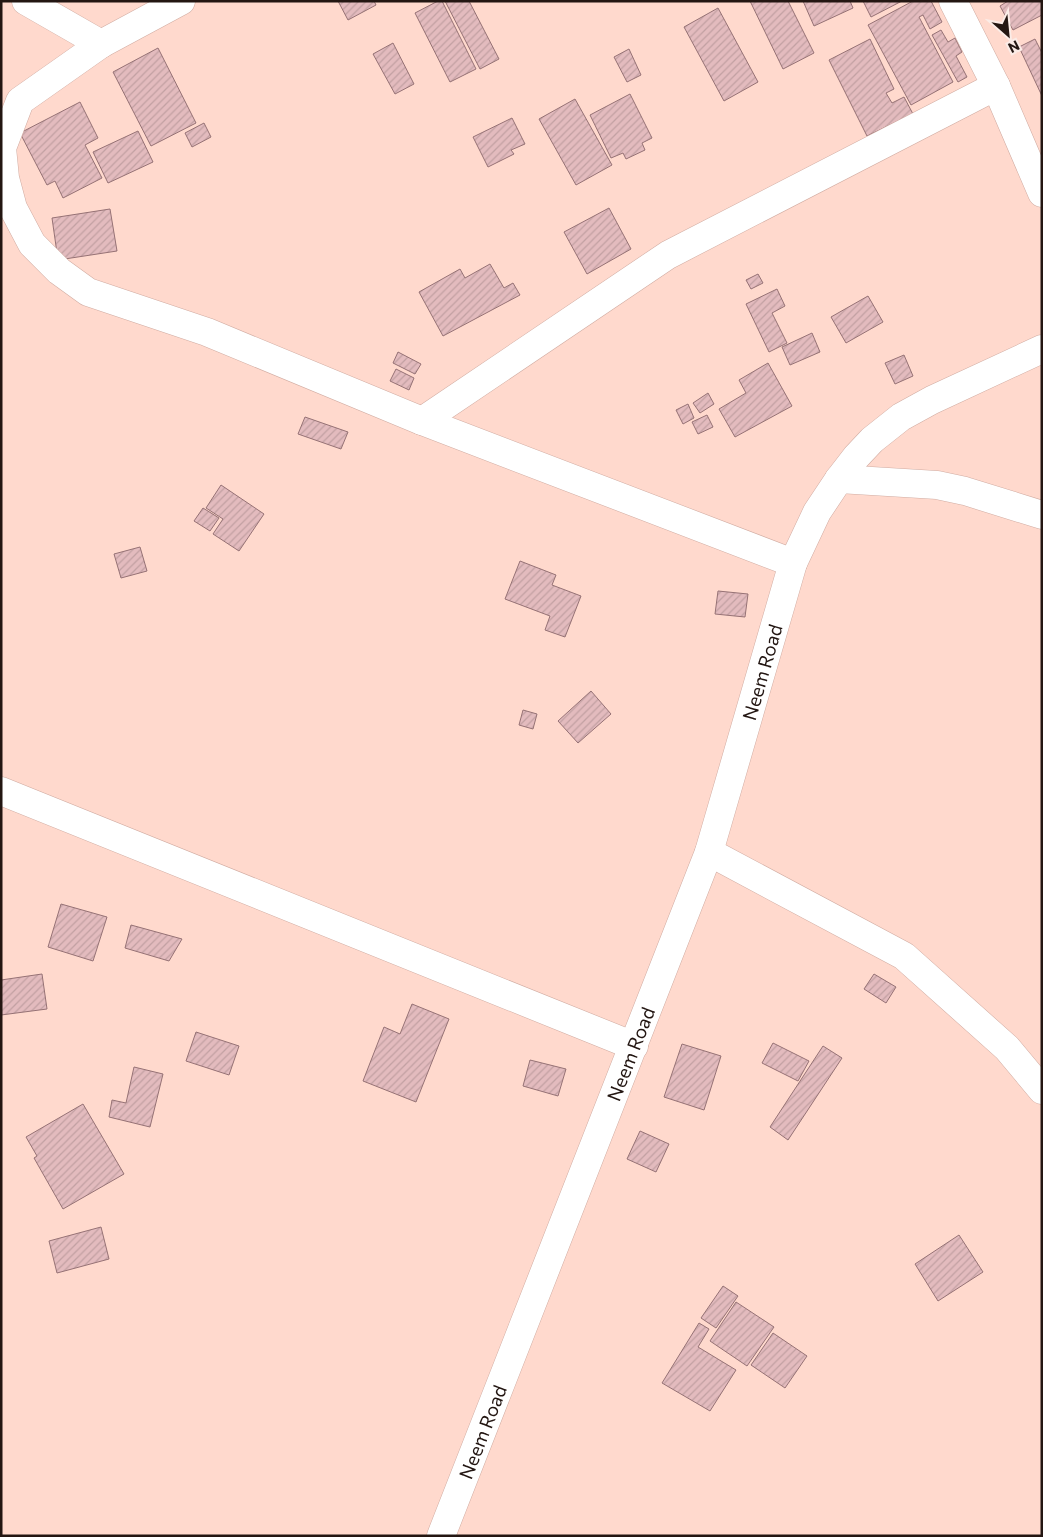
<svg xmlns="http://www.w3.org/2000/svg" width="1043" height="1537" font-family="Commissioner,sans-serif">
<style>
.building{fill:url(#building-hatch);stroke:#967275}
.lines{fill:none;stroke-linecap:round;stroke-linejoin:round}
.street-casing{stroke:#d1aca2;stroke-width:29}
.street{stroke:#fff;stroke-width:28}
.labels{text-anchor:middle;dominant-baseline:central;stroke-width:4;stroke-linejoin:round;paint-order:stroke}
.street-label{font-size:19px;fill:#231612;stroke:#fbece7}
</style>
<defs>
<pattern id="building-hatch" width="6" height="6" patternUnits="userSpaceOnUse" patternTransform="scale(1.25)"><rect width="6" height="6" fill="#e3bbbe"/><path d="M-1 1l2-2M0 6l6-6M5 7l2-2" fill="none" stroke="#c2a0a2"/></pattern>
</defs>
<rect width="100%" height="100%" fill="#ffd9cd"/>
<g class="building">
<path d="M338 1H374L376 5 348 20Z"/>
<path d="M438 1H442L476 69 450 82 415 13Z"/>
<path d="M445 1H469L499 59 480 69Z"/>
<path d="M750 1H788L814 53 783 69Z"/>
<path d="M803 1H850L853 8 814 26Z"/>
<path d="M863 1H902L871 17Z"/>
<path d="M913 1H931L942 22 930 29 923 15 919 17 953 82 911 105 868 25Z"/>
<path d="M1008 1H1042V15L1013 30 1000 6Z"/>
<path d="M718 8 758 82 724 101 684 27Z"/>
<path d="M941 30 948 42 955 38 962 52 956 56 967 77 958 82 932 35Z"/>
<path d="M870 39 894 89 886 93 892 103 904 97 913 114 867 136 829 60Z"/>
<path d="M1035 39 1042 53V96L1019 47Z"/>
<path d="M393 43 414 84 395 94 373 54Z"/>
<path d="M158 48 196 123 151 146 113 72Z"/>
<path d="M629 49 641 75 627 82 614 57Z"/>
<path d="M630 94 652 138 642 143 645 150 626 159 623 153 611 158 590 115Z"/>
<path d="M575 99 612 165 576 185 539 119Z"/>
<path d="M80 102 98 138 85 145 102 178 63 198 55 181 47 185 20 133Z"/>
<path d="M512 118 525 144 511 150 514 154 488 167 473 137Z"/>
<path d="M204 123 211 137 192 147 185 133Z"/>
<path d="M138 131 153 162 108 183 93 152Z"/>
<path d="M609 208 631 249 587 274 564 232Z"/>
<path d="M110 209 117 251 58 260 52 218Z"/>
<path d="M490 264 504 288 513 283 520 295 443 336 419 292 460 269 465 278Z"/>
<path d="M758 274 763 283 751 289 746 280Z"/>
<path d="M777 289 785 306 772 313 787 343 769 352 746 304Z"/>
<path d="M868 296 883 322 846 343 831 317Z"/>
<path d="M812 333 820 352 790 365 782 347Z"/>
<path d="M398 352 421 364 415 374 393 363Z"/>
<path d="M904 355 913 376 895 384 885 363Z"/>
<path d="M768 363 792 406 735 437 719 409 746 393 739 380Z"/>
<path d="M396 369 414 378 409 390 390 381Z"/>
<path d="M708 393 714 404 700 413 693 403Z"/>
<path d="M688 404 694 418 683 424 676 410Z"/>
<path d="M707 415 713 427 698 434 692 422Z"/>
<path d="M305 417 348 432 341 449 298 434Z"/>
<path d="M221 485 264 514 239 551 213 534 223 519 206 508Z"/>
<path d="M203 508 219 518 210 531 194 521Z"/>
<path d="M140 547 147 571 121 578 114 554Z"/>
<path d="M520 561 556 575 552 585 581 596 565 637 545 630 550 616 505 599Z"/>
<path d="M718 591 748 594 745 617 715 614Z"/>
<path d="M591 691 611 714 578 743 558 721Z"/>
<path d="M523 710 537 714 533 729 519 725Z"/>
<path d="M61 904 107 917 93 961 48 947Z"/>
<path d="M131 925 182 939 169 961 125 948Z"/>
<path d="M42 974 47 1009 1 1015V980Z"/>
<path d="M874 974 896 987 886 1003 864 989Z"/>
<path d="M412 1004 449 1019 416 1102 363 1081 384 1027 400 1034Z"/>
<path d="M196 1032 239 1046 229 1075 186 1061Z"/>
<path d="M773 1043 809 1061 798 1081 762 1063Z"/>
<path d="M682 1044 721 1056 704 1110 664 1097Z"/>
<path d="M823 1046 842 1058 788 1140 770 1127Z"/>
<path d="M530 1060 566 1069 558 1096 523 1086Z"/>
<path d="M134 1067 163 1074 150 1127 109 1117 112 1100 126 1103Z"/>
<path d="M83 1104 124 1174 63 1209 34 1158 37 1156 26 1137Z"/>
<path d="M640 1131 669 1144 656 1172 627 1159Z"/>
<path d="M101 1227 109 1259 57 1273 49 1241Z"/>
<path d="M959 1235 983 1272 938 1301 915 1264Z"/>
<path d="M723 1286 738 1296 716 1328 701 1318Z"/>
<path d="M736 1302 774 1327 747 1366 710 1341Z"/>
<path d="M699 1323 709 1329 698 1347 736 1370 710 1411 662 1383Z"/>
<path d="M773 1333 807 1356 785 1388 751 1365Z"/>
</g>
<g class="lines">
<defs>
<g id="street">
<path d="M26 1 101 44"/>
<path d="M181 1 101 44 20 101 2 148 5 178 13 208 32 244 59 271 88 292 207 332 422 421 793 563"/>
<path d="M953 1 996 86 1042 193"/>
<path d="M422 421 668 255 996 86"/>
<path d="M839 479 937 485 965 491 1042 515"/>
<path d="M1 791 634 1046"/>
<path d="M709 852 904 956 1007 1048 1042 1090"/>
<path id="s1" d="M441 1536 709 852 793 563 817 512 839 479 856 457 872 440 901 417 932 400 1042 349"/>
</g>
</defs>
<use href="#street" class="street-casing"/>
<use href="#street" class="street"/>
</g>
<g class="labels">
<g class="street-label">
<text stroke="none"><textPath href="#s1" startOffset="922">Neem Road</textPath></text>
<text stroke="none"><textPath href="#s1" startOffset="518">Neem Road</textPath></text>
<text stroke="none"><textPath href="#s1" startOffset="112">Neem Road</textPath></text>
</g>
</g>
<rect width="1043" height="1537" fill="none" stroke="#231612" stroke-width="5"/>
<g transform="translate(1008 35) rotate(153)" stroke="#fbece7" stroke-width="4" paint-order="stroke">
<path d="M0-4L9 19L0 12L-9 19Z" fill="#231612"/>
<text y="-8" font-size="14" font-weight="bold" text-anchor="middle" fill="#231612">N</text>
</g>
</svg>
